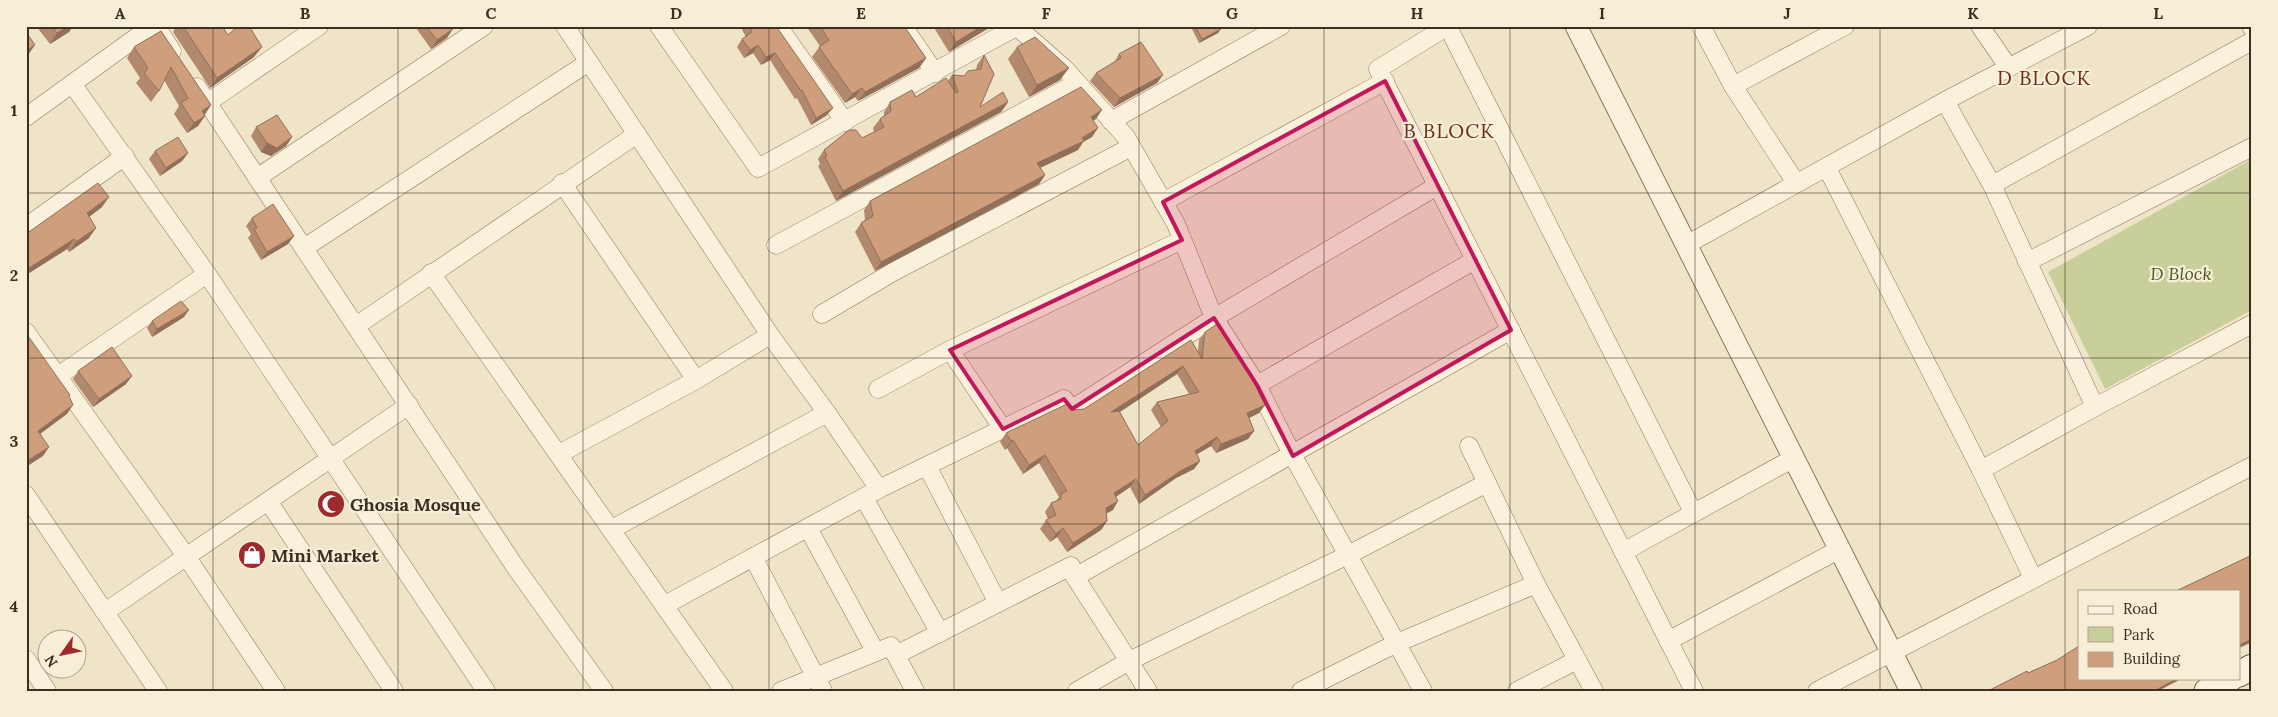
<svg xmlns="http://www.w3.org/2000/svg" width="2278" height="717" font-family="Lora,serif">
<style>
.green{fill:#c9cf9b}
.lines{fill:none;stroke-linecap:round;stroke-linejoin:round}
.minor-casing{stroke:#8d765c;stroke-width:19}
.tertiary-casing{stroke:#8d765c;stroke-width:23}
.secondary-casing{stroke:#6f573f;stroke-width:27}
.minor{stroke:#faf1dc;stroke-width:18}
.tertiary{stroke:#faf1dc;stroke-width:21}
.secondary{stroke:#faf1dc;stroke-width:25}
.wall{fill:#b2896c;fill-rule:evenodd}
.shaded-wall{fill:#916f58}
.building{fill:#cf9f7d;stroke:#916f58;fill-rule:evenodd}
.marked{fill:#c2185b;fill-opacity:0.2;stroke:#c2185b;stroke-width:4;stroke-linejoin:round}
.grid{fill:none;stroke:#3d2e20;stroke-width:1;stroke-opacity:0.55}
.labels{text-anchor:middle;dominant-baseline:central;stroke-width:4.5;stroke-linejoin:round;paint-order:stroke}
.park-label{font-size:18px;font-style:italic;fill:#4d5a26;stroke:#f7eed8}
.poi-label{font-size:18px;font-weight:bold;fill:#3d2e20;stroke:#f7eed8;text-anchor:start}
.quarter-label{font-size:20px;letter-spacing:1px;fill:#6b2e1e;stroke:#f7eed8}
.neatline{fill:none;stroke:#3d2e20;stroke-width:2}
.grid-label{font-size:16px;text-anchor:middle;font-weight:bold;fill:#3d2e20}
</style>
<rect width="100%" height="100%" fill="#f0e4c8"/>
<path class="green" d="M2252 159V310L2105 389 2048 272Z"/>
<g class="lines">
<defs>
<g id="minor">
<path d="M156 26 172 51"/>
<path d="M565 26 770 335 827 413 879 489"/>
<path d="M659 26 758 168 1018 26"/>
<path d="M778 26 845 122"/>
<path d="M903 26 935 73"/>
<path d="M1448 26 1378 69 1694 691"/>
<path d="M1701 26 1733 86 1796 183"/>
<path d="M1980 26 2009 68"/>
<path d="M2251 26 2252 28"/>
<path d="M1017 27 1065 69 1126 137 1176 224 1214 318 1257 385 1293 456 1423 691"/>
<path d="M1448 27 1693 512"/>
<path d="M73 85 207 274 486 691"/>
<path d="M1733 86 1845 26"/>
<path d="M197 87 516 568 604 691"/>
<path d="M1945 101 1992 185 2095 407"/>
<path d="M207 103 319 26"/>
<path d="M26 117 152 26"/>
<path d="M1111 121 1281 26"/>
<path d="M1827 168 1981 470 2033 578"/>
<path d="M257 178 484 26"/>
<path d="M562 183 696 380"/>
<path d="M1992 185 2252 41"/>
<path d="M1163 202 1385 81"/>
<path d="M26 227 125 156"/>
<path d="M776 245 1077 83"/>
<path d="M1686 245 1945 101 2088 26"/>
<path d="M304 248 589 62"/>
<path d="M2027 262 2252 147"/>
<path d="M431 273 724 691"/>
<path d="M822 314 893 272 1131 147"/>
<path d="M356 326 637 134"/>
<path d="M26 332 186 556 276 691"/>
<path d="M58 376 207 274"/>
<path d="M1257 385 1475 260"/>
<path d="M878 389 950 350"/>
<path d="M1003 429 950 350 1182 240"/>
<path d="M1469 446 1536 584 1594 691"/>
<path d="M559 454 696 380 770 335"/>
<path d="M927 466 998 603"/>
<path d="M1981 470 2095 407 2252 324"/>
<path d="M26 495 158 691"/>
<path d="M864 498 940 633"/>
<path d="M268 501 394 691"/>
<path d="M808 528 875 651"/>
<path d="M612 529 827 413"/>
<path d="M1623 552 1794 458"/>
<path d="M753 557 823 691"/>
<path d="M1075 577 1148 691"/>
<path d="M665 605 879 489 1064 399 1072 409 1214 318 1437 186"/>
<path d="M105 612 409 405"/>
<path d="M1668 641 1840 549"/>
<path d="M896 655 1071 566 1075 577 1511 330"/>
<path d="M26 659 47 691"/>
<path d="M781 691 891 646 915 691"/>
<path d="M1077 691 1129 661 1348 555 1487 483"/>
<path d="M1301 691 1397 643 1536 584"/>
<path d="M1517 691 1577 660"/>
<path d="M1817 691 2252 466"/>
</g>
<path id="tertiary" d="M1576 26 1911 691"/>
<g id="secondary">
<path d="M2239 674 2252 667"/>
<path d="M2207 691 2231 678"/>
</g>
</defs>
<use href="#minor" class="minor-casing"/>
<use href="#tertiary" class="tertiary-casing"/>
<use href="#secondary" class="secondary-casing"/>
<use href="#minor" class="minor"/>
<use href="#tertiary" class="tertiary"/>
<use href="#secondary" class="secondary"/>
</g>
<g class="wall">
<path d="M36 26H73L69 32 50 44Z"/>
<path d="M176 26H222L228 35 254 57 210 88 173 32Z"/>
<path d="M418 26H451L447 38 431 49 416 28Z"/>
<path d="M740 26H776L827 115 811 125 797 98 795 99 770 60 761 65 753 53 744 58 737 47 742 39 746 37Z"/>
<path d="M806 26H904L926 58 919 68 858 101 855 97 845 103 812 57 820 46Z"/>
<path d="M933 26H992L949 52Z"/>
<path d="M1194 26H1221L1218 33 1199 43 1192 29Z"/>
<path d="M161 31 211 105 198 126 187 133 174 114 179 106 164 80 159 91 151 102 136 83 140 78 127 58 134 47Z"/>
<path d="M1017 47 1060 80 1029 97 1008 59Z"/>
<path d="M1119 54 1157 83 1114 107 1090 81 1096 73 1114 63Z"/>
<path d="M984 55 980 107 1008 102 1001 112 836 201 818 166 820 164 818 159 824 150 862 138 874 132 873 128 880 119 884 116V112L890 102 916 97 948 81 952 75 964 76 976 70 977 65Z"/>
<path d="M1096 119 1094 120 1092 137 1083 142 1078 150 1040 168 1045 175 1039 184 875 271 855 232 861 223 865 220 864 210 870 201Z"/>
<path d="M256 127 292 137 286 146 271 156 261 152 251 136Z"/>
<path d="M155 151 188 153 182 161 160 176 149 159Z"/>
<path d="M102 207 89 217V238L69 252 67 249 26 275V234Z"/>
<path d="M252 218 288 244 261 260 248 238 251 234 246 226Z"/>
<path d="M184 317 152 337 147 328 152 321Z"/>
<path d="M1205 332 1265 405 1259 413 1249 418 1254 431 1248 439 1216 453 1211 446 1197 454 1200 461 1194 469 1176 478 1139 504 1130 487 1116 497 1113 510 1106 513 1107 521 1101 530 1067 552 1057 537 1050 542 1040 529 1046 520 1048 519 1045 512 1051 503 1056 501 1059 497 1039 463 1023 474 1007 448 1005 450 1000 442 1006 433 1074 410 1084 409 1198 351 1199 340ZM1177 374 1189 394 1157 402 1151 410 1161 427 1138 445 1120 412Z"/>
<path d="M78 371 126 384 93 407 73 379Z"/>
</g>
<g class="shaded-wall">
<path d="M69 26H73L69 32 50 44 57 33Z"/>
<path d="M982 26H992L949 52 956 42Z"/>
<path d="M453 29 447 38 431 49 437 40Z"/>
<path d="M1221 29 1218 33 1199 43 1202 39Z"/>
<path d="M35 45 28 55 26 56V51Z"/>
<path d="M758 45 753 53 744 58 750 50Z"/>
<path d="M262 47 254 57 210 88 217 78Z"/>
<path d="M775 53 770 60 761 65 766 57Z"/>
<path d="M926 58 919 68 858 101 865 92Z"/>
<path d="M1069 68 1060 80 1029 97 1037 85Z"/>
<path d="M1163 75 1157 83 1114 107 1120 98Z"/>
<path d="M862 88 855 97 845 103 852 94Z"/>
<path d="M1008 102 1001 112 836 201 843 191Z"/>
<path d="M211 105 203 116 202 111Z"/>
<path d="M833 108 827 115 811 125 816 118Z"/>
<path d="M1102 110 1096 119 1085 126 1091 117Z"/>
<path d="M205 116 198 126 187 133 194 123Z"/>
<path d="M1098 128 1092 137 1083 142 1078 150 1031 172 1037 163Z"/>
<path d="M292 137 286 146 271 156 261 152 267 143Z"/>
<path d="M188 153 182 161 160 176 166 168Z"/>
<path d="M1045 175 1039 184 875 271 881 262Z"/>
<path d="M109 197 102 207 80 224 87 213Z"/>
<path d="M96 228 89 238 69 252 76 242Z"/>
<path d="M294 236 288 244 261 260 267 252Z"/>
<path d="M74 239 67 249 26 275V270Z"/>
<path d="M189 310 184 317 152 337 157 329Z"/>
<path d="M1183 366 1177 374 1106 421 1111 412Z"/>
<path d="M132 376 126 384 93 407 99 399Z"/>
<path d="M73 405 67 414 32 440 38 431Z"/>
<path d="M1265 405 1259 413 1241 422 1247 413Z"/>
<path d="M1254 431 1248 439 1216 453 1221 444Z"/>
<path d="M1217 437 1211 446 1189 459 1195 451Z"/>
<path d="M1013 440 1007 448 1005 450 1011 441Z"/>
<path d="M49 447 43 456 26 467V463L27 461Z"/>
<path d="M1045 455 1039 463 1023 474 1029 465Z"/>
<path d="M1200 461 1194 469 1176 478 1139 504 1145 495 1182 470Z"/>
<path d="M1136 479 1130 487 1108 502 1114 493Z"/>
<path d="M1118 501 1113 510 1100 517 1106 508Z"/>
<path d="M1107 521 1101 530 1067 552 1073 543Z"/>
<path d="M1063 528 1057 537 1050 542 1056 534Z"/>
<path d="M2252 639V642L2239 648V645Z"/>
<path d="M2178 678H2183L2158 691H2154Z"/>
</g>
<g class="building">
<path d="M52 26H69L57 33Z"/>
<path d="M183 26H222L228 35 238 26H249L262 47 217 78Z"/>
<path d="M426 26H451L453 29 437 40Z"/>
<path d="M749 26H776L833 108 816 118 802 90 801 91 775 53 766 57 758 45 750 50 742 39 752 32Z"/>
<path d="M820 26H904L926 58 865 92 862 88 852 94 819 47 829 40Z"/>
<path d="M947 26H982L956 42Z"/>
<path d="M1195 26H1221V29L1202 39Z"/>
<path d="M161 31 211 105 202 111 205 116 194 123 181 103 188 98 171 67 159 91 144 73 148 68 134 47Z"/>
<path d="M26 32 35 45 26 51Z"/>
<path d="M1035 37 1069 68 1037 85 1017 47Z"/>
<path d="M1141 42 1163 75 1120 98 1096 73 1121 58 1119 54Z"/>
<path d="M984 55 994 74 980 107 1003 92 1008 102 843 191 825 157 827 156 824 150 849 130H856L862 138 884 127 880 119 891 111 890 102 912 90 916 97 946 78 956 93 958 92 952 75 964 76 968 71 981 69Z"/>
<path d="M1081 87 1102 110 1091 117 1098 128 1082 138 1084 141 1037 163 1045 175 881 262 861 223 873 216 870 201Z"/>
<path d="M277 115 292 137 277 148 267 143 256 127Z"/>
<path d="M178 137 188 153 166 168 155 151Z"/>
<path d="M98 183 109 197 87 213 96 228 76 242 74 239 26 270V234Z"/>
<path d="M273 204 294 236 267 252 254 229 257 228 252 218Z"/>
<path d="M181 301 189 310 157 329 152 321Z"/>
<path d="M1217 324 1254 382 1265 405 1247 413 1254 431 1221 444 1217 437 1195 451 1200 461 1182 470 1145 495 1136 479 1114 493 1118 501 1106 508 1107 521 1073 543 1063 528 1056 534 1046 520 1056 515 1051 503 1061 499V494L1067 491 1045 455 1029 465 1013 440 1011 441 1006 433 1067 404 1074 410 1084 409 1191 340 1202 359 1205 332ZM1183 366 1199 392 1157 402 1168 421 1138 445 1119 411 1111 412Z"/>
<path d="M26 333 70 395 69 396 73 405 38 431 49 447 27 461 26 459Z"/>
<path d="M112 347 132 376 99 399 78 371Z"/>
<path d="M2252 555V639L2239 645V591H2176Z"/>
<path d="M2079 646V678H2178L2154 691H1988L2027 671 2028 673 2057 660Z"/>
</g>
<path class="marked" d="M1385 81 1511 330 1293 456 1257 385 1214 318 1072 409 1064 399 1003 429 950 350 1182 240 1163 202Z"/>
<path class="grid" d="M213 26V691M398 26V691M583 26V691M769 26V691M954 26V691M1139 26V691M1324 26V691M1510 26V691M1695 26V691M1880 26V691M2065 26V691M26 193H2252M26 358H2252M26 524H2252"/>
<defs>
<symbol id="mosque-disc" viewBox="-11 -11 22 22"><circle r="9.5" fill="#9e2a2b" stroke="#f7eed8"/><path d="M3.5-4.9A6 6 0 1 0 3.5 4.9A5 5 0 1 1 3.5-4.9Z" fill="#fff"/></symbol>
<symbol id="shop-disc" viewBox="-11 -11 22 22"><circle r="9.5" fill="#9e2a2b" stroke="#f7eed8"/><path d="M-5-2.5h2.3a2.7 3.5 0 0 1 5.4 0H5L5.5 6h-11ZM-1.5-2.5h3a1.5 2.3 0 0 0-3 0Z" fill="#fff"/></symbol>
</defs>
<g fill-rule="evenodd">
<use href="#mosque-disc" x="315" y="488" width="32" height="32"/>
<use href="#shop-disc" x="236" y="539" width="32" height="32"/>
</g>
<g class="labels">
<g class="park-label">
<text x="2181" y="273">D Block</text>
</g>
<g class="poi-label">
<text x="350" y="504">Ghosia Mosque</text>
<text x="271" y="555">Mini Market</text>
</g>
<g class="quarter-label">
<text x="2044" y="77">D BLOCK</text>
<text x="1449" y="130">B BLOCK</text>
</g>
</g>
<rect width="2278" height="717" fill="none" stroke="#f7eed8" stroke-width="55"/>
<rect x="2078" y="590" width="162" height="90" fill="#f7eed8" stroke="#ada18e"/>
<rect x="2088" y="606" width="25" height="8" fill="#faf1dc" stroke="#ada18e"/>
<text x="2123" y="614" font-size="15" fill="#3d2e20">Road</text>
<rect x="2088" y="627" width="25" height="15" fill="#c9cf9b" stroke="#ada18e"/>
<text x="2123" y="640" font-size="15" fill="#3d2e20">Park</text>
<rect x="2088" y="652" width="25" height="15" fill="#cf9f7d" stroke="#ada18e"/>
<text x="2123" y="664" font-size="15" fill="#3d2e20">Building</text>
<g transform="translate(62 654) rotate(237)"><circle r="24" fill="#f7eed8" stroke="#ada18e"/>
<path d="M0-4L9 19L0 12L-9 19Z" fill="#9e2a2b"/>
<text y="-8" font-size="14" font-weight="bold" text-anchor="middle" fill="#3d2e20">N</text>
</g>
<rect x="28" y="28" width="2222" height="662" class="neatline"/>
<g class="grid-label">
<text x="120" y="19">A</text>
<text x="305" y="19">B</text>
<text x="491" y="19">C</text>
<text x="676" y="19">D</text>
<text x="861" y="19">E</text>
<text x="1046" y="19">F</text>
<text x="1232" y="19">G</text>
<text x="1417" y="19">H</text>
<text x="1602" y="19">I</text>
<text x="1787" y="19">J</text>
<text x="1973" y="19">K</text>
<text x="2158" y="19">L</text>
<text x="14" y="116">1</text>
<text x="14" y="281">2</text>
<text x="14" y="447">3</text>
<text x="14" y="612">4</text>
</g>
</svg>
